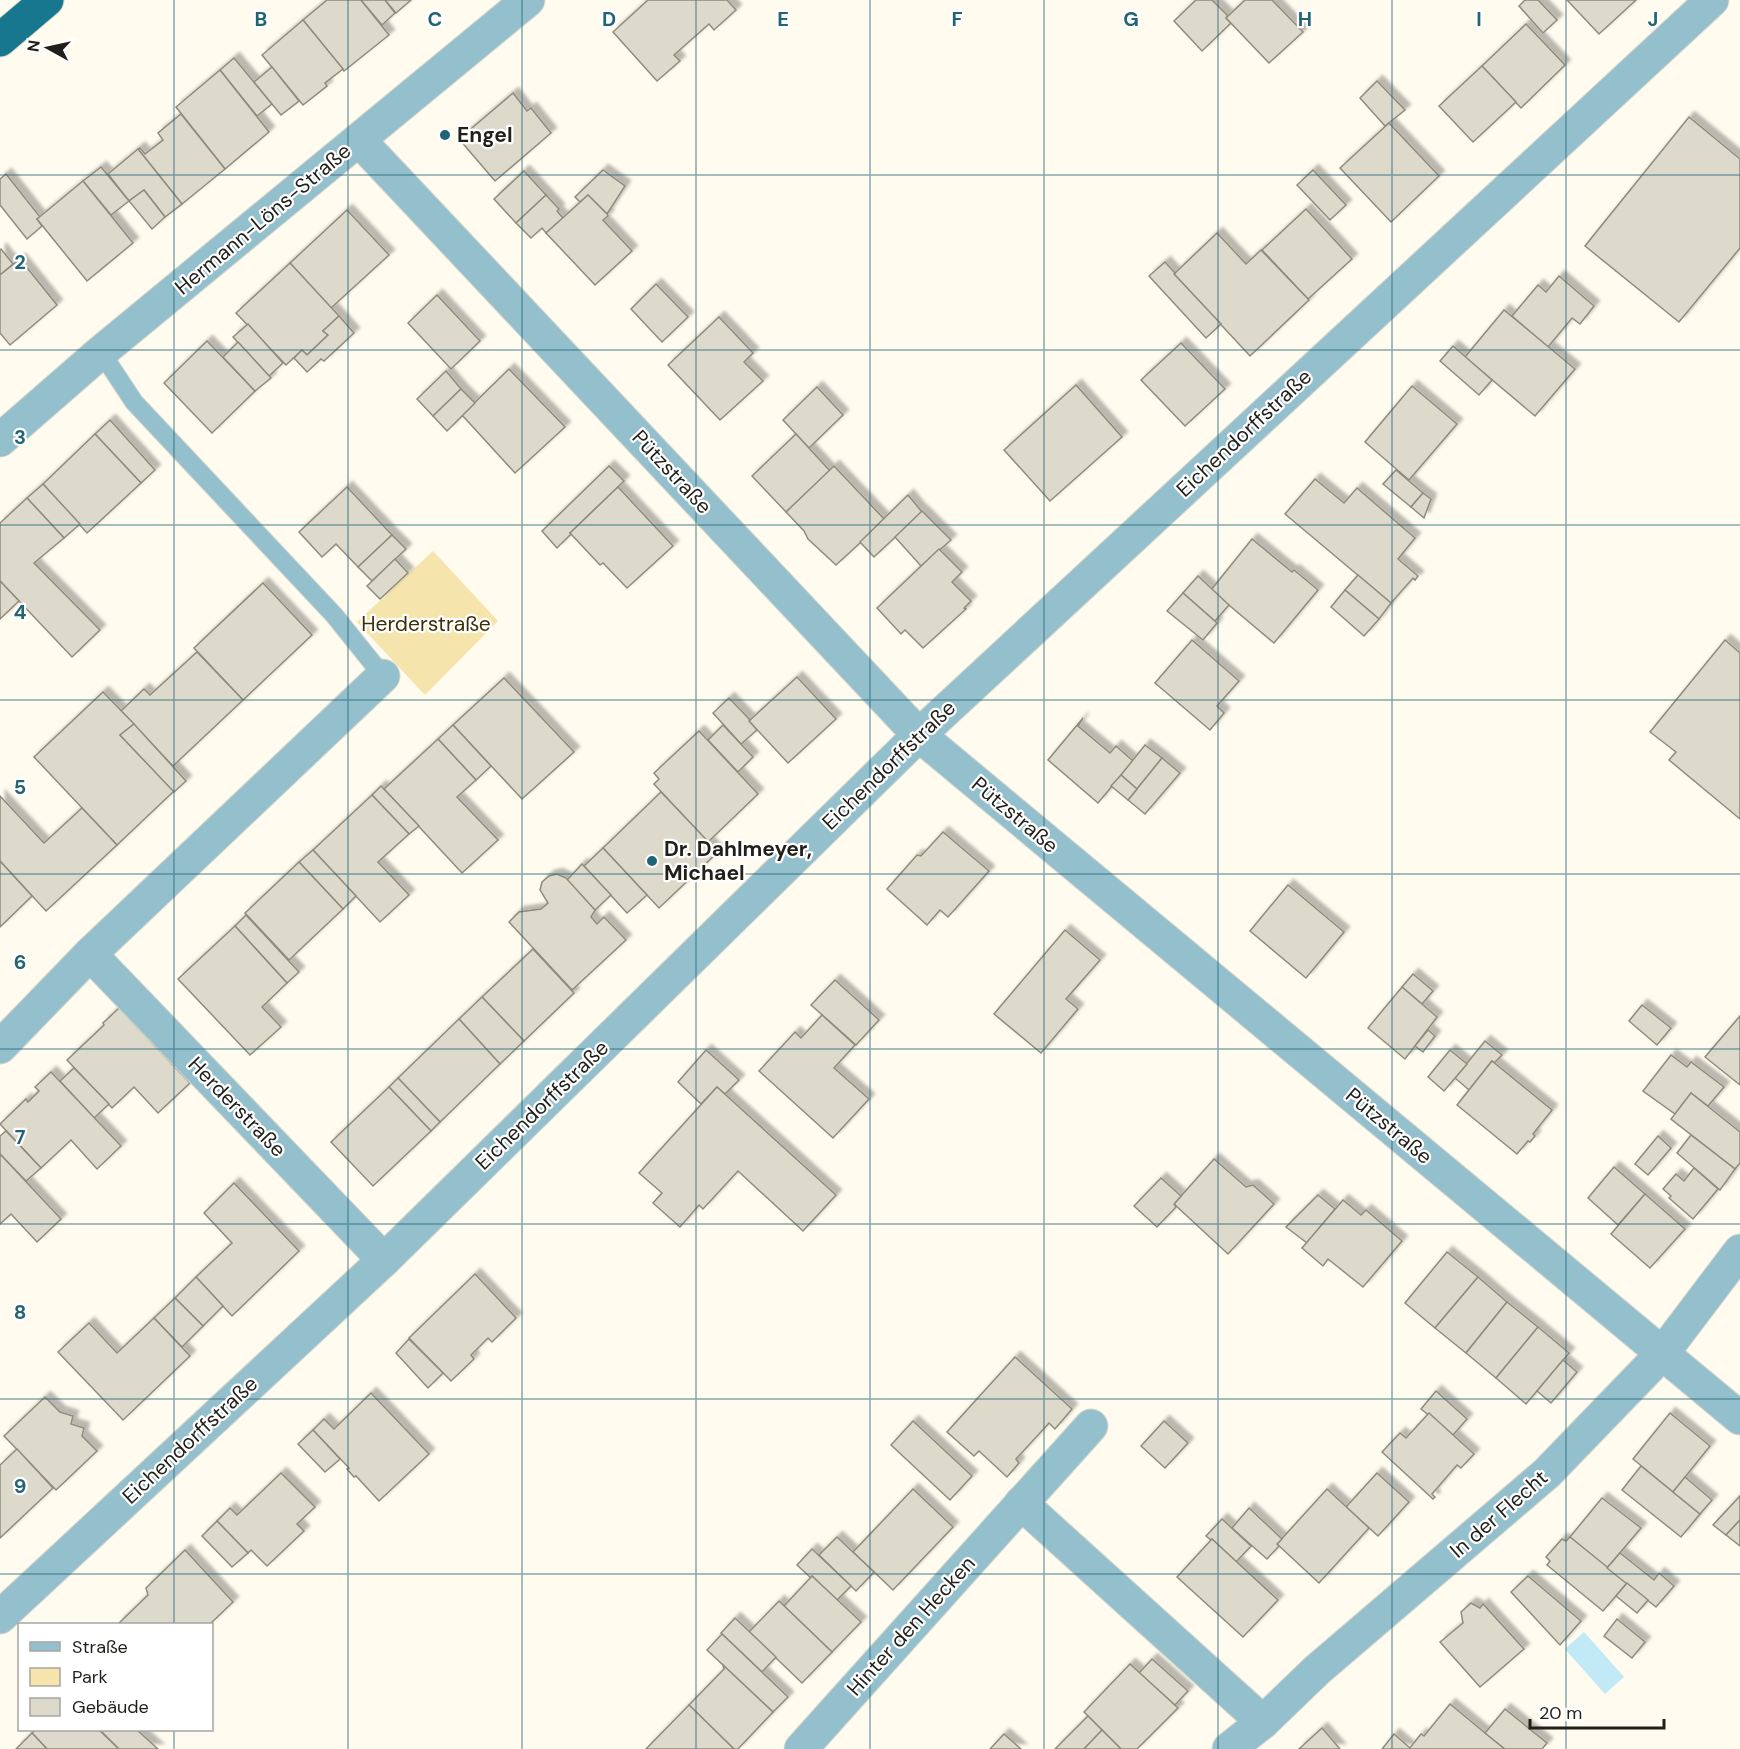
<svg xmlns="http://www.w3.org/2000/svg" width="1740" height="1749" font-family="'DM Sans',sans-serif">
<style>
.green{fill:#f6e4ad}
.water{fill:#c1e9f6}
.building{fill:#dedacb;stroke:#8f8b7d;stroke-width:1.5;filter:url(#shadow)}
.lines{fill:none;stroke-linecap:round;stroke-linejoin:round}
.lane-casing{stroke:#dbd8cd;stroke-width:20}
.street-casing{stroke:#dbd8cd;stroke-width:35}
.highway-casing{stroke:#dbd8cd;stroke-width:35}
.lane{stroke:#94c0ce;stroke-width:18}
.street{stroke:#94c0ce;stroke-width:33}
.highway{stroke:#16778e;stroke-width:33}
.grid{fill:none;stroke:#206476;stroke-width:1.5;stroke-opacity:0.55}
.poi-dot{fill:#206476;stroke:#fff;stroke-width:2}
.labels{text-anchor:middle;dominant-baseline:central;stroke-width:4.5;stroke-linejoin:round;paint-order:stroke}
.poi-label{font-size:21px;font-weight:bold;fill:#211f19;stroke:#fff;text-anchor:start}
.street-label{font-size:21px;fill:#211f19;stroke:#fff}
.park-label{font-size:21px;fill:#3c3009;stroke:#fff}
.grid-label{font-size:20px;text-anchor:middle;font-weight:bold;fill:#206476;stroke:#fff;stroke-width:4.5;stroke-linejoin:round;paint-order:stroke}
</style>
<defs>
<filter id="shadow"><feDropShadow dx="5.5" dy="-5.5" stdDeviation="1.5" flood-color="#0004"/></filter>
</defs>
<rect width="100%" height="100%" fill="#fffbef"/>
<path class="green" d="M433 551 498 621 425 695 357 622Z"/>
<path class="water" d="M1584 1632 1624 1677 1605 1694 1565 1649Z"/>
<g class="building">
<path d="M327 0H361L389 35 344 71 303 20Z"/>
<path d="M361 0H385L395 13 382 25Z"/>
<path d="M385 0H411L396 13Z"/>
<path d="M648 0H727L736 10 714 30 709 24 674 55 680 61 657 81 613 32Z"/>
<path d="M1196 0H1212L1228 16 1226 18 1231 23 1202 51 1174 21Z"/>
<path d="M1245 0H1272L1303 32 1269 63 1226 18Z"/>
<path d="M1525 0H1538L1557 20 1543 33 1519 6Z"/>
<path d="M1567 0H1636L1599 34Z"/>
<path d="M303 20 343 69 325 83 327 86 303 105 262 55Z"/>
<path d="M1526 24 1565 65 1521 108 1482 66Z"/>
<path d="M234 58 272 104 257 116 220 70Z"/>
<path d="M1482 66 1516 102 1473 142 1439 106Z"/>
<path d="M272 67 299 101 281 115 254 82Z"/>
<path d="M220 70 269 132 225 169 176 107Z"/>
<path d="M1377 81 1405 110 1385 126 1360 98Z"/>
<path d="M513 93 527 111 531 108 551 133 495 181 459 139Z"/>
<path d="M181 114 225 169 182 204 138 149 140 148 145 154 163 140 158 133Z"/>
<path d="M1689 117 1740 159V248L1679 322 1585 246Z"/>
<path d="M1389 123 1439 176 1391 222 1340 168Z"/>
<path d="M138 149 182 204 165 217 144 190 129 201 108 174Z"/>
<path d="M101 167 129 201 111 215 83 181Z"/>
<path d="M603 170 625 186 607 214 588 195 580 202 575 197Z"/>
<path d="M1313 170 1346 205 1330 220 1297 185Z"/>
<path d="M524 171 546 195 516 223 494 199Z"/>
<path d="M6 174 40 217 37 219 42 226 27 239 0 205V179Z"/>
<path d="M83 181 133 243 87 281 37 219Z"/>
<path d="M144 190 165 217 152 229 129 201Z"/>
<path d="M546 195 559 209 557 211 563 218 546 233 542 228 531 238 516 223Z"/>
<path d="M588 195 607 214 608 216 603 220 632 251 595 285 546 233Z"/>
<path d="M1306 209 1352 259 1308 299 1262 250Z"/>
<path d="M347 210 389 255 331 308 290 263Z"/>
<path d="M1217 233 1246 264 1261 250 1309 300 1250 356 1174 274Z"/>
<path d="M1 249 13 264 0 275V250Z"/>
<path d="M20 259 57 305 10 345 0 333V275Z"/>
<path d="M1165 262 1175 273 1174 274 1221 324 1206 338 1149 276Z"/>
<path d="M290 263 339 316 323 331 328 335 307 355 302 350 286 365 236 313Z"/>
<path d="M1559 276 1594 306 1580 324 1572 318 1548 347 1512 316 1538 285 1546 292Z"/>
<path d="M656 284 688 317 662 342 631 309Z"/>
<path d="M437 295 480 341 451 369 408 323Z"/>
<path d="M1504 310 1575 369 1535 416 1465 357Z"/>
<path d="M339 316 354 333 324 361 321 359 307 372 294 358 302 350 307 355 328 335 323 331Z"/>
<path d="M719 317 753 353 744 362 763 381 720 420 668 365Z"/>
<path d="M248 324 283 363 269 376 233 337Z"/>
<path d="M207 341 255 391 212 433 164 383Z"/>
<path d="M238 342 271 378 255 391 223 357Z"/>
<path d="M1181 343 1225 389 1185 426 1141 380Z"/>
<path d="M1453 346 1492 380 1479 395 1440 361Z"/>
<path d="M509 369 565 427 515 473 462 415Z"/>
<path d="M446 371 461 389 433 416 417 399Z"/>
<path d="M1076 385 1122 437 1050 501 1004 450Z"/>
<path d="M1412 386 1457 424 1409 480 1365 442Z"/>
<path d="M817 387 843 415 809 448 783 420Z"/>
<path d="M461 389 475 403 447 431 433 416Z"/>
<path d="M110 420 155 470 141 483 95 434Z"/>
<path d="M95 434 141 483 87 533 43 484Z"/>
<path d="M796 434 830 471 786 512 752 476Z"/>
<path d="M609 466 624 481 570 533 571 534 557 548 542 531Z"/>
<path d="M834 466 885 520 836 565 808 539 804 531 786 512Z"/>
<path d="M1396 470 1423 493 1411 507 1383 484Z"/>
<path d="M1315 479 1344 503 1357 488 1415 538 1398 559 1418 576 1415 580 1413 578 1391 603 1285 514Z"/>
<path d="M43 484 80 524 64 538 27 498Z"/>
<path d="M347 487 392 535 358 567 336 544 322 557 299 532Z"/>
<path d="M618 487 673 546 627 588 603 563 600 565 570 533Z"/>
<path d="M1423 493 1431 499 1424 518 1411 507Z"/>
<path d="M908 495 922 512 874 557 860 542Z"/>
<path d="M27 498 64 538 34 563 100 630 72 657 0 581V523Z"/>
<path d="M922 511 951 540 921 566 895 537Z"/>
<path d="M392 535 406 549 372 581 358 567Z"/>
<path d="M1252 539 1292 572 1294 570 1318 590 1274 643 1211 590Z"/>
<path d="M939 549 962 572 952 582 971 601 964 608 966 609 923 648 905 630 901 634 877 608Z"/>
<path d="M395 559 408 573 380 599 367 586Z"/>
<path d="M1358 575 1391 603 1379 619 1345 590Z"/>
<path d="M1198 576 1229 605 1215 621 1183 593Z"/>
<path d="M0 581 19 601 0 619Z"/>
<path d="M263 583 312 635 243 700 194 648Z"/>
<path d="M1345 590 1379 619 1364 636 1331 607Z"/>
<path d="M1183 593 1217 623 1203 640 1167 611Z"/>
<path d="M1192 640 1239 681 1217 706 1224 713 1210 730 1155 683Z"/>
<path d="M1725 640 1740 653V819L1669 760 1676 752 1650 732Z"/>
<path d="M197 652 243 700 173 766 121 711 144 689 150 695Z"/>
<path d="M797 677 836 719 788 763 749 721Z"/>
<path d="M504 678 574 752 522 799 453 725Z"/>
<path d="M103 692 134 724 120 735 174 791 117 845 34 757Z"/>
<path d="M729 698 750 720 749 721 757 730 741 744 713 713Z"/>
<path d="M1083 718 1078 726 1110 753 1116 746 1133 761 1098 803 1048 760Z"/>
<path d="M134 724 186 781 174 792 120 735Z"/>
<path d="M453 725 491 766 476 780 438 739Z"/>
<path d="M723 725 753 757 738 772 708 740Z"/>
<path d="M699 731 758 794 708 842 654 784 659 779 654 773Z"/>
<path d="M438 739 476 780 457 797 498 840 462 873 384 789Z"/>
<path d="M1145 745 1162 758 1137 789 1121 775Z"/>
<path d="M1162 758 1180 773 1145 814 1128 800Z"/>
<path d="M1121 775 1137 789 1128 800 1111 786Z"/>
<path d="M381 786 419 826 409 834 372 795Z"/>
<path d="M661 792 718 852 659 908 603 848Z"/>
<path d="M372 795 409 834 378 862 409 895 380 922 313 850Z"/>
<path d="M0 796 44 843 82 808 117 845 46 911 0 861Z"/>
<path d="M943 832 989 871 948 917 940 910 927 925 887 889 917 855 921 856Z"/>
<path d="M603 848 647 895 627 913 584 866Z"/>
<path d="M313 850 356 896 343 909 299 862Z"/>
<path d="M0 861 32 896 0 927Z"/>
<path d="M299 862 343 909 289 960 245 913Z"/>
<path d="M582 864 611 895 595 910 567 880Z"/>
<path d="M557 874 566 878 595 910 591 917 597 924 604 917 626 940 572 990 509 922 519 912 541 909 548 903 540 890 542 882 549 876Z"/>
<path d="M1288 885 1344 932 1306 978 1250 931Z"/>
<path d="M246 915 299 972 287 983 235 926Z"/>
<path d="M235 926 287 983 262 1007 281 1027 250 1055 178 979Z"/>
<path d="M1065 930 1100 960 1066 999 1078 1009 1041 1053 994 1014Z"/>
<path d="M533 949 574 993 524 1041 482 997Z"/>
<path d="M1413 974 1433 991 1422 1004 1402 987Z"/>
<path d="M835 980 879 1020 856 1045 811 1005Z"/>
<path d="M1402 987 1437 1017 1405 1059 1368 1028Z"/>
<path d="M482 997 524 1041 500 1064 459 1019Z"/>
<path d="M1642 1005 1671 1028 1657 1045 1629 1021Z"/>
<path d="M119 1008 190 1083 158 1113 134 1087 112 1108 67 1060 104 1025 103 1023Z"/>
<path d="M822 1015 855 1045 834 1068 869 1099 833 1138 759 1071 795 1032 801 1038Z"/>
<path d="M1740 1016V1085L1705 1057Z"/>
<path d="M459 1019 500 1064 440 1122 398 1078Z"/>
<path d="M1428 1030 1435 1036 1423 1052 1415 1046Z"/>
<path d="M1485 1041 1502 1055 1494 1063 1492 1061 1469 1090 1455 1078Z"/>
<path d="M706 1050 739 1080 725 1094 717 1087 701 1104 678 1082Z"/>
<path d="M1450 1050 1467 1064 1444 1091 1428 1077Z"/>
<path d="M1671 1055 1687 1067 1691 1062 1724 1087 1708 1106 1691 1093 1675 1114 1643 1091Z"/>
<path d="M1492 1061 1552 1110 1533 1134 1535 1136 1530 1142 1528 1141 1517 1154 1457 1105Z"/>
<path d="M74 1068 109 1104 94 1118 60 1081Z"/>
<path d="M51 1072 121 1146 97 1169 71 1140 41 1168 0 1124 26 1099 28 1102 39 1091 35 1087Z"/>
<path d="M398 1078 440 1122 431 1131 389 1087Z"/>
<path d="M389 1087 431 1131 373 1186 331 1142Z"/>
<path d="M717 1087 836 1195 803 1231 738 1171 703 1209 699 1205 680 1227 653 1203 662 1193 639 1173Z"/>
<path d="M1691 1093 1740 1132V1163L1735 1169 1671 1119Z"/>
<path d="M6 1131 41 1168 26 1181 0 1154V1136Z"/>
<path d="M1691 1135 1735 1169 1720 1190 1677 1153Z"/>
<path d="M1658 1136 1671 1148 1648 1175 1635 1164Z"/>
<path d="M0 1154 61 1219 37 1242 11 1214 0 1224Z"/>
<path d="M1214 1159 1246 1187 1253 1185 1274 1204 1228 1254 1174 1204Z"/>
<path d="M1614 1167 1645 1194 1618 1225 1588 1198Z"/>
<path d="M1694 1168 1718 1189 1693 1219 1669 1198 1671 1196 1663 1189 1676 1174 1684 1181Z"/>
<path d="M1161 1178 1181 1196 1174 1204 1176 1207 1157 1227 1134 1206Z"/>
<path d="M234 1183 299 1251 232 1316 196 1277 232 1243 204 1213Z"/>
<path d="M1645 1194 1685 1229 1650 1268 1611 1234Z"/>
<path d="M1318 1195 1335 1209 1307 1243 1286 1227Z"/>
<path d="M1343 1200 1361 1215 1366 1210 1402 1241 1363 1287 1328 1259 1323 1266 1302 1248Z"/>
<path d="M1447 1252 1478 1277 1435 1328 1405 1303Z"/>
<path d="M475 1274 516 1318 492 1342 488 1338 471 1355 474 1359 451 1381 409 1338Z"/>
<path d="M196 1277 223 1306 203 1326 175 1298Z"/>
<path d="M1478 1277 1507 1302 1466 1353 1435 1328Z"/>
<path d="M175 1298 203 1326 182 1347 154 1318Z"/>
<path d="M1507 1302 1538 1327 1496 1378 1466 1353Z"/>
<path d="M154 1318 190 1356 123 1420 58 1352 89 1323 117 1353Z"/>
<path d="M1538 1327 1569 1353 1526 1404 1496 1378Z"/>
<path d="M409 1339 443 1373 428 1388 396 1353Z"/>
<path d="M1015 1357 1072 1409 1055 1429 1049 1423 1016 1459 1019 1463 1007 1477 979 1451 974 1456 947 1432Z"/>
<path d="M1563 1360 1577 1372 1551 1403 1537 1391Z"/>
<path d="M1436 1391 1467 1419 1453 1435 1421 1409Z"/>
<path d="M371 1393 429 1454 379 1501 356 1476 354 1477 347 1469 349 1468 313 1430 324 1419 334 1429Z"/>
<path d="M45 1397 60 1412 73 1416 71 1424 84 1428 82 1436 97 1451 56 1490 4 1436Z"/>
<path d="M1429 1413 1474 1454 1461 1468 1457 1465 1432 1494 1435 1497 1433 1499 1382 1452 1400 1433 1406 1438Z"/>
<path d="M1670 1413 1710 1446 1673 1492 1633 1459Z"/>
<path d="M913 1421 972 1476 950 1500 891 1445Z"/>
<path d="M1164 1421 1188 1443 1165 1468 1141 1446Z"/>
<path d="M313 1430 340 1459 325 1472 298 1444Z"/>
<path d="M17 1449 53 1488 0 1538V1465Z"/>
<path d="M1641 1466 1700 1514 1681 1537 1622 1490Z"/>
<path d="M281 1473 315 1507 297 1524 304 1531 267 1566 251 1550 248 1553 217 1521 230 1508 237 1515Z"/>
<path d="M1377 1473 1409 1502 1378 1536 1346 1507Z"/>
<path d="M1685 1477 1712 1500 1700 1514 1673 1492Z"/>
<path d="M913 1489 953 1527 893 1590 853 1552Z"/>
<path d="M1327 1489 1369 1528 1319 1583 1277 1544Z"/>
<path d="M1740 1496V1520L1726 1535 1713 1525Z"/>
<path d="M1602 1498 1641 1528 1607 1568 1570 1537Z"/>
<path d="M1249 1508 1282 1539 1277 1544 1279 1546 1267 1559 1232 1528Z"/>
<path d="M1222 1519 1251 1546 1236 1562 1212 1539 1211 1540 1206 1536Z"/>
<path d="M1740 1520V1546L1726 1535Z"/>
<path d="M217 1521 248 1553 232 1567 202 1536Z"/>
<path d="M837 1537 874 1572 856 1591 819 1555Z"/>
<path d="M1570 1537 1627 1583 1603 1611 1547 1565 1550 1561 1546 1557 1562 1539 1566 1541Z"/>
<path d="M1212 1539 1278 1600 1243 1637 1177 1577Z"/>
<path d="M812 1549 851 1586 837 1600 812 1576 811 1578 797 1565Z"/>
<path d="M185 1550 233 1602 210 1624H118L148 1595 146 1588Z"/>
<path d="M1620 1553 1654 1580 1659 1573 1674 1586 1656 1607 1607 1568Z"/>
<path d="M812 1576 861 1622 832 1652 784 1606Z"/>
<path d="M1528 1576 1581 1621 1560 1645 1511 1592Z"/>
<path d="M1627 1583 1648 1600 1637 1613 1616 1596Z"/>
<path d="M779 1601 832 1652 802 1683 749 1632Z"/>
<path d="M1471 1603 1480 1608 1483 1604 1524 1649 1480 1687 1440 1642 1463 1623 1461 1612Z"/>
<path d="M735 1618 776 1657 762 1672 721 1633Z"/>
<path d="M1617 1619 1645 1642 1632 1658 1604 1636Z"/>
<path d="M722 1634 788 1697 773 1712 707 1650Z"/>
<path d="M1152 1659 1188 1691 1175 1705 1139 1673Z"/>
<path d="M1130 1664 1178 1708 1137 1749H1121L1084 1712Z"/>
<path d="M723 1665 773 1712 738 1749H734L689 1705 724 1669Z"/>
<path d="M1450 1704 1485 1733 1505 1749H1409L1421 1734 1424 1736Z"/>
<path d="M689 1705 734 1749H646Z"/>
<path d="M1505 1709 1547 1743 1542 1749H1505L1485 1733Z"/>
<path d="M1088 1716 1102 1730 1084 1749H1055Z"/>
<path d="M1322 1728 1340 1749H1299Z"/>
<path d="M35 1730H99L119 1749H47L32 1733Z"/>
<path d="M100 1730H137L158 1749H119Z"/>
<path d="M1102 1730 1121 1749H1084Z"/>
<path d="M32 1733 47 1749H16Z"/>
<path d="M1004 1734 1021 1749H990Z"/>
<path d="M1394 1734 1410 1748 1409 1749H1382Z"/>
</g>
<g class="lines">
<defs>
<path id="lane" d="M101 352 134 402 334 615 383 676"/>
<g id="street">
<path d="M359 140 919 735 1740 1418"/>
<path d="M0 440 101 352 528 0"/>
<path d="M90 954 384 1260"/>
<path d="M0 1047 90 954 383 676"/>
<path d="M1021 1503 1263 1722"/>
<path d="M0 1617 384 1260 919 735 1712 0"/>
<path d="M801 1749 1091 1426"/>
<path d="M1229 1749 1263 1722 1317 1670 1547 1473 1662 1354 1740 1251"/>
</g>
<path id="highway" d="M0 40 47 0"/>
</defs>
<use href="#lane" class="lane-casing"/>
<use href="#street" class="street-casing"/>
<use href="#highway" class="highway-casing"/>
<use href="#lane" class="lane"/>
<use href="#street" class="street"/>
<use href="#highway" class="highway"/>
</g>
<path class="grid" d="M174 0V1624M348 0V1749M522 0V1749M696 0V1749M870 0V1749M1044 0V1749M1218 0V1749M1392 0V1749M1566 0V1749M0 175H1740M0 350H1740M0 525H1740M0 700H1740M0 874H1740M0 1049H1740M0 1224H1740M0 1399H1740M0 1574H1740M174 1730V1749"/>
<g class="poi-dot">
<circle cx="445" cy="135" r="6"/>
<circle cx="652" cy="861" r="6"/>
</g>
<g class="labels">
<g class="poi-label">
<text x="457" y="135">Engel</text>
<text x="664" y="849">Dr. Dahlmeyer,<tspan x="664" dy="24">Michael</tspan></text>
</g>
<g class="street-label">
<text transform="translate(263 219) rotate(-40)">Hermann-Löns-Straße</text>
<text transform="translate(1244 433) rotate(-43)">Eichendorffstraße</text>
<text transform="translate(672 472) rotate(47)">Pützstraße</text>
<text transform="translate(889 765) rotate(-44)">Eichendorffstraße</text>
<text transform="translate(1015 815) rotate(40)">Pützstraße</text>
<text transform="translate(542 1105) rotate(-44)">Eichendorffstraße</text>
<text transform="translate(237 1107) rotate(46)">Herderstraße</text>
<text transform="translate(1389 1126) rotate(40)">Pützstraße</text>
<text transform="translate(190 1440) rotate(-43)">Eichendorffstraße</text>
<text transform="translate(1499 1514) rotate(-41)">In der Flecht</text>
<text transform="translate(911 1626) rotate(-48)">Hinter den Hecken</text>
</g>
<g class="park-label">
<text x="426" y="624">Herderstraße</text>
</g>
</g>
<g class="grid-label">
<text x="261" y="26">B</text>
<text x="435" y="26">C</text>
<text x="609" y="26">D</text>
<text x="783" y="26">E</text>
<text x="957" y="26">F</text>
<text x="1131" y="26">G</text>
<text x="1305" y="26">H</text>
<text x="1479" y="26">I</text>
<text x="1653" y="26">J</text>
<text x="20" y="269">2</text>
<text x="20" y="444">3</text>
<text x="20" y="619">4</text>
<text x="20" y="794">5</text>
<text x="20" y="969">6</text>
<text x="20" y="1144">7</text>
<text x="20" y="1319">8</text>
<text x="20" y="1493">9</text>
</g>
<rect x="18" y="1623" width="195" height="108" fill="#ffffff" stroke="#a6a5a3" stroke-width="1.5"/>
<rect x="30" y="1642" width="30" height="9" fill="#94c0ce" stroke="#a6a5a3" stroke-width="1.5"/>
<text x="72" y="1653" font-size="18" fill="#211f19">Straße</text>
<rect x="30" y="1668" width="30" height="18" fill="#f6e4ad" stroke="#a6a5a3" stroke-width="1.5"/>
<text x="72" y="1683" font-size="18" fill="#211f19">Park</text>
<rect x="30" y="1698" width="30" height="18" fill="#dedacb" stroke="#a6a5a3" stroke-width="1.5"/>
<text x="72" y="1713" font-size="18" fill="#211f19">Gebäude</text>
<g transform="translate(48 48) rotate(278)" stroke="#ffffff" stroke-width="4.5" paint-order="stroke">
<path d="M0-4.5L10 22L0 15L-10 22Z" fill="#211f19"/>
<text y="-9" font-size="16" font-weight="bold" text-anchor="middle" fill="#211f19">N</text>
</g>
<path d="M1530 1719v9h134v-9" fill="none" stroke="#211f19" stroke-width="3"/>
<text x="1539" y="1719" font-size="18" fill="#211f19" stroke="#ffffff" stroke-width="4.5" paint-order="stroke">20 m</text>
</svg>
